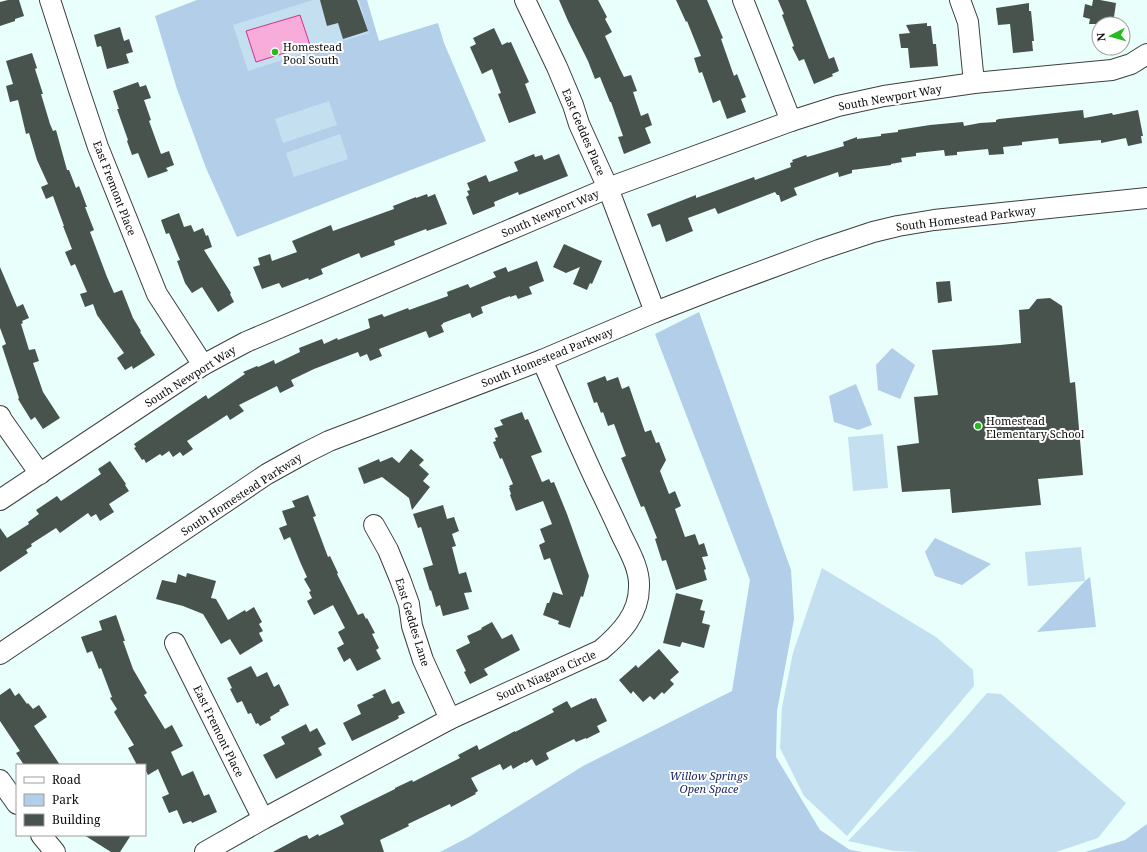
<svg xmlns="http://www.w3.org/2000/svg" width="1147" height="852" font-family="'Noto Serif',serif">
<style>
.green{fill:#b2cee9}
.pitch{fill:#c4e0f0}
.water{fill:#f7acda;stroke:#cf328e}
.building{fill:#47534c}
.lines{fill:none;stroke-linecap:round;stroke-linejoin:round}
.minor-casing{stroke:#3e3e3e;stroke-width:22}
.minor{stroke:#fff;stroke-width:20}
.poi-dot{fill:#26bc21;stroke:#fff;stroke-width:1.5}
.labels{text-anchor:middle;dominant-baseline:central;stroke-width:4;stroke-linejoin:round;paint-order:stroke}
.poi-label{font-size:11px;fill:#0b0b0b;stroke:#fff;text-anchor:start}
.street-label{font-size:11px;fill:#0b0b0b;stroke:#fff}
.park-label{font-size:11px;font-style:italic;fill:#1b2962;stroke:#fff}
</style>
<rect width="100%" height="100%" fill="#e8fffb"/>
<g class="green">
<path d="M197 0H367L379 41 438 23 444 43 486 141 237 237 206 168 177 89 155 16Z"/>
<path d="M699 312 791 570 794 619 777 711 776 757 820 830 850 850 863 852H440L469 837 583 766 732 691 750 580 655 334Z"/>
<path d="M892 348 915 365 900 399 878 390 876 365Z"/>
<path d="M856 384 872 425 858 430 834 422 829 396Z"/>
<path d="M935 538 991 564 962 585 935 576 925 552Z"/>
<path d="M1090 577 1096 627 1037 632 1085 581Z"/>
<path d="M1147 824V852H1085L1125 840Z"/>
</g>
<g class="pitch">
<path d="M313 0H359L369 33 248 71 233 25Z"/>
<path d="M329 101 337 125 283 143 275 119Z"/>
<path d="M340 134 348 159 294 177 286 153Z"/>
<path d="M883 434 888 488 853 491 848 437Z"/>
<path d="M1081 547 1085 581 1028 586 1025 552Z"/>
<path d="M822 568 936 637 973 670 974 686 847 836 804 796 780 748 782 707 793 653Z"/>
<path d="M987 693 1001 694 1126 803 1098 838 1056 852H920L894 851 848 841 953 732Z"/>
</g>
<path class="water" d="M300 15 310 45 256 62 246 31Z"/>
<g class="building">
<path d="M8 0H19L24 16 15 19V21L0 26V2Z"/>
<path d="M320 0H357L368 31 343 39 338 23 327 26Z"/>
<path d="M559 0H598L607 17 605 19 612 32 605 36 620 69 624 77 631 75 637 91 633 92 641 116 648 113 652 125 645 128 651 143 624 154 618 137 623 136 611 102H610L600 77 595 79 588 61 568 21Z"/>
<path d="M676 0H707L723 38 721 39 734 76 737 74 746 97 741 99 746 112 727 119 720 100 713 103 702 72 699 73 694 58 701 56 687 21 686 22Z"/>
<path d="M778 0H806L829 59 834 57 839 71 832 74 833 76 814 84 804 59 799 61 792 47 794 46 782 15 784 14Z"/>
<path d="M1093 0H1100L1116 3 1113 24H1089L1090 19 1083 17 1085 4 1092 6Z"/>
<path d="M1029 3V11H1031L1034 41H1032L1033 51 1013 53 1010 24 998 25 996 8Z"/>
<path d="M927 23V26H931L933 44H936L938 66 910 68 908 48H901L899 34 910 33 906 25Z"/>
<path d="M120 27 124 41 129 39 133 52 126 54 129 63 107 69 101 46 97 47 94 35Z"/>
<path d="M494 28 502 45 508 42V43L511 42 529 82 525 84 536 113 509 123 498 94 501 93 492 69 482 74 470 47 476 44 473 38Z"/>
<path d="M32 53 37 68 35 69 43 94H41L50 124 53 131 56 130 67 170H69L76 188 79 186 87 207H85L94 230 90 232 107 277 114 293 122 290 133 318 141 331 140 332 155 355 133 369 132 366 125 370 117 358 124 353 97 315 93 304 85 307 80 294 87 292 75 264 71 266 65 252 72 249 63 226H64L53 196 46 199 41 187 48 184 37 160 29 133 26 134 18 100 10 102 6 86 13 84 6 61Z"/>
<path d="M138 82 140 87 146 85 151 98 144 100 151 120 149 121 161 154 169 151 174 165 166 168 168 171 148 178 138 153 132 155 127 141 128 140 117 109H119L113 91Z"/>
<path d="M1083 110 1084 118 1112 113 1113 115 1138 110 1143 136H1141L1142 143 1128 146 1126 138 1101 143V140L1059 144 1058 138 1022 142V145L1003 147 1004 154 989 155 988 149 957 152V155L945 156 944 150 916 153V156L901 158 902 162 891 164V165L852 170V173L839 177 838 172 794 188 797 195 781 202 779 195H777L775 192 718 214 715 208 688 218 693 231 666 242 660 224 652 227 647 214 696 195V198L754 177 755 180 791 167 790 163 793 162 792 160 806 155 807 157 844 146 843 142 857 137V139L881 136V134L898 132V130L930 125 963 122 964 126 980 123 996 122V120L999 119Z"/>
<path d="M534 154 535 157 542 155 544 160 559 154 568 176 519 195 518 192 494 202 495 206 473 215 466 197 469 195 467 191 470 190 467 183 486 175 489 182 518 171 514 162Z"/>
<path d="M427 194 428 197 435 194 447 224 427 231 426 229 394 241 395 245 361 258 359 253 321 269 323 274 309 280 308 278 282 288 279 283 262 289 253 267 260 265 258 258 270 254 272 261 297 252 292 241 331 225 333 231 394 209 393 206 416 197V198Z"/>
<path d="M179 213 184 227 191 225 194 232 203 228 206 236 208 235 212 247 204 250 231 293 230 294 234 302 218 312 202 287 192 293 185 283 177 261 180 260 169 233 166 234 161 220Z"/>
<path d="M564 244 602 261 592 284 590 283 587 290 573 284 580 267 566 273 553 267Z"/>
<path d="M537 261 544 281 529 287 532 294 518 299 516 295 510 297V296L481 307 483 313 472 318 470 313 443 323V324L441 325 444 332 429 338 426 331 379 349 382 356 370 361 367 354 360 357 358 352 314 369 291 380 294 386 280 393 277 386 239 405 244 411 230 420 227 415 187 441 193 449 183 456 180 452 173 457 169 451 162 456 160 454 146 463 144 459 142 460 134 448 136 447 134 444 191 405 206 395 208 399 245 374 243 372 257 366 258 367 274 360 275 364 300 352 299 348 322 339 324 344 337 338 338 340 370 328 368 319 382 314 384 317 408 308 409 310 448 296 447 292 468 284 470 288 496 277 493 272 506 267 508 272Z"/>
<path d="M0 267 17 307 23 304 29 318 22 321 23 323 21 324 29 350 35 349 39 361 33 363 43 392 60 418 43 429 35 417 31 420 18 399 19 398 2 346 6 344 0 328Z"/>
<path d="M950 281 952 301 938 303 936 282Z"/>
<path d="M1050 298 1062 306 1070 383 1075 382 1083 475 1038 479 1041 505 952 513 950 489 902 492 897 446 919 443 914 397 938 395 932 350 1000 345 1021 343 1019 310 1029 309 1037 299Z"/>
<path d="M605 376 607 381 618 377 622 389 629 386 645 432 651 430 656 443 659 442 666 460 660 471 669 494 675 491 681 506 675 509 685 537 695 534 699 545 704 543 708 556 702 557 706 569 704 570 707 580 676 590 666 560 662 561 655 539 657 538 644 506 641 507 621 458 626 456 614 424 608 426 603 412 601 413 597 402 594 403 587 383Z"/>
<path d="M522 412 525 420 528 419 542 452 531 456 542 482 549 479 551 483 554 482 567 514 589 576 583 597 581 596 570 628 558 624 559 621 543 615 547 603H549L553 592 563 595 550 558 544 560 539 545 545 542 540 529 552 524 543 501 516 511 510 495 511 494 509 488H510L509 486 513 484 502 458 500 459 493 442 496 441 495 438 498 437 494 428 503 425 500 420Z"/>
<path d="M411 449 424 460 419 465 429 474 423 481 430 487 412 510 409 498 382 477 364 484 358 468 379 459 380 462 392 457 399 463Z"/>
<path d="M110 461 126 484 125 485 129 491 109 504 114 512 100 521 96 514 91 517 88 513 60 533 56 528 31 544 32 546 26 550 28 553 0 572V528L7 538 29 524 28 522 39 514 36 510 57 496 61 501 101 474 98 469Z"/>
<path d="M308 495 316 516 313 517 328 557 330 556 338 573 337 574 358 615 363 613 366 619 367 618 375 633 372 634 379 648 376 650 381 659 357 671 350 658 344 662 337 648 344 644 338 632 345 628 333 605 314 615 307 601 312 598 309 592 311 591 304 579 307 577 301 564 290 537 284 540 279 528 287 525 282 511 295 507 292 501Z"/>
<path d="M443 505 447 519 454 517 459 531 452 534 456 546 452 547 459 574 466 572 472 592 464 593 469 609 443 616 440 605 436 607 431 590 430 591 423 568 433 565 421 527 418 528 413 514Z"/>
<path d="M187 573 216 581 211 598 216 599 228 620 245 610 246 612 254 607 262 622 259 624 263 631 259 633 263 641 240 655 230 639 221 644 203 614 183 606 156 599 162 580 176 583 178 574 186 577Z"/>
<path d="M676 593 703 600 700 610 705 611 702 623 710 625 704 648 682 642 680 647 663 643Z"/>
<path d="M116 615 125 641H123L133 669 147 693 144 695 165 729 172 725 183 746 171 752 182 776 193 771 204 796 209 794 217 812 192 823 191 821 183 824 177 810 169 813 162 797 169 794 158 769 148 775 145 769V765H137L128 748 134 745 114 712 117 709 110 698 112 697 101 668 99 669 92 651 87 653 81 637 102 630 99 621Z"/>
<path d="M492 622 502 639 512 634 520 650 484 669 488 675 470 684 464 672 466 671 456 650 470 643 467 636 482 629 481 628Z"/>
<path d="M659 649 679 672 670 680 674 684 664 694 662 692 654 700 650 696 643 702 633 691 631 694 619 680 636 665 638 668Z"/>
<path d="M251 666 257 677 267 672 274 687 279 684 289 705 279 710 280 711 270 717 271 720 260 726 258 723 256 724 251 713 248 714 242 701 237 703 230 689 232 688 227 678Z"/>
<path d="M10 688 15 696 19 693 27 704 28 703 33 709 39 705 47 717 34 726 60 765H24L16 753 20 751 0 721V695Z"/>
<path d="M385 689 392 704 399 701 405 713 398 716 399 718 396 720 352 741 343 723 361 714 357 705 374 697 372 695Z"/>
<path d="M592 698V699L596 698 607 721 597 726 600 732 586 739V738L576 742 574 739 546 753 549 759 536 766 532 759 526 763 525 762 513 769 511 765 503 770 500 764 471 778 478 791 475 793 476 794 451 807 450 804 408 824 409 826 380 840 384 852H273L301 837 307 835 309 839 318 834 319 836 344 824 340 816 395 789V788L412 780 413 782 460 758 458 755 477 745 479 750 515 731V732L554 712 552 709 567 701 571 708Z"/>
<path d="M306 724 310 732 317 728 326 744 318 748 322 755 276 779 263 755 285 744 281 737Z"/>
<path d="M84 835H131L120 852H111Z"/>
</g>
<g class="lines">
<defs>
<g id="minor">
<path d="M50 0 79 90 98 147 157 294 203 365"/>
<path d="M525 0 557 67 573 105 579 124 608 188 655 312"/>
<path d="M743 0 791 121"/>
<path d="M960 0 968 22 974 83"/>
<path d="M0 416 2 420 40 474"/>
<path d="M0 500 203 365 246 342 608 188 791 121 838 106 884 96 974 83 1112 70 1131 64 1147 54"/>
<path d="M374 525 388 550 400 579 409 604 412 626 423 660 450 719"/>
<path d="M175 643 263 819"/>
<path d="M0 654 267 474 305 453 329 441 542 360 655 312 722 286 819 250 873 232 898 226 934 220 1147 198"/>
<path d="M0 780 17 804"/>
<path d="M41 835 55 852"/>
<path d="M205 852 263 819 450 719 601 650C621 633 639 614 639 587 640 568 628 549 620 532 612 514 603 496 594 477 576 438 559 399 542 360"/>
</g>
</defs>
<use href="#minor" class="minor-casing"/>
<use href="#minor" class="minor"/>
</g>
<g class="poi-dot">
<circle cx="275" cy="52" r="4"/>
<circle cx="978" cy="426" r="4"/>
</g>
<g class="labels">
<g class="poi-label">
<text x="283" y="46">Homestead<tspan x="283" dy="13">Pool South</tspan></text>
<text x="986" y="420">Homestead<tspan x="986" dy="13">Elementary School</tspan></text>
</g>
<g class="street-label">
<text transform="translate(890 97) rotate(-10)">South Newport Way</text>
<text transform="translate(584 132) rotate(67)">East Geddes Place</text>
<text transform="translate(115 188) rotate(69)">East Fremont Place</text>
<text transform="translate(550 213) rotate(-23)">South Newport Way</text>
<text transform="translate(966 218) rotate(-7)">South Homestead Parkway</text>
<text transform="translate(547 357) rotate(-22)">South Homestead Parkway</text>
<text transform="translate(190 376) rotate(-32)">South Newport Way</text>
<text transform="translate(241 494) rotate(-33)">South Homestead Parkway</text>
<text transform="translate(413 622) rotate(73)">East Geddes Lane</text>
<text transform="translate(546 675) rotate(-24)">South Niagara Circle</text>
<text transform="translate(219 731) rotate(64)">East Fremont Place</text>
</g>
<g class="park-label">
<text x="709" y="775">Willow Springs<tspan x="709" dy="13">Open Space</tspan></text>
</g>
</g>
<rect x="16" y="764" width="130" height="72" fill="#ffffff" stroke="#9d9d9d"/>
<rect x="24" y="777" width="20" height="6" fill="#ffffff" stroke="#9d9d9d"/>
<text x="52" y="784" font-size="12" fill="#0b0b0b">Road</text>
<rect x="24" y="794" width="20" height="12" fill="#b2cee9" stroke="#9d9d9d"/>
<text x="52" y="804" font-size="12" fill="#0b0b0b">Park</text>
<rect x="24" y="814" width="20" height="12" fill="#47534c" stroke="#9d9d9d"/>
<text x="52" y="824" font-size="12" fill="#0b0b0b">Building</text>
<g transform="translate(1111 36) rotate(264)"><circle r="19" fill="#ffffff" stroke="#9d9d9d"/>
<path d="M0-3L7 15L0 10L-7 15Z" fill="#26bc21"/>
<text y="-6" font-size="11" font-weight="bold" text-anchor="middle" fill="#0b0b0b">N</text>
</g>
</svg>
